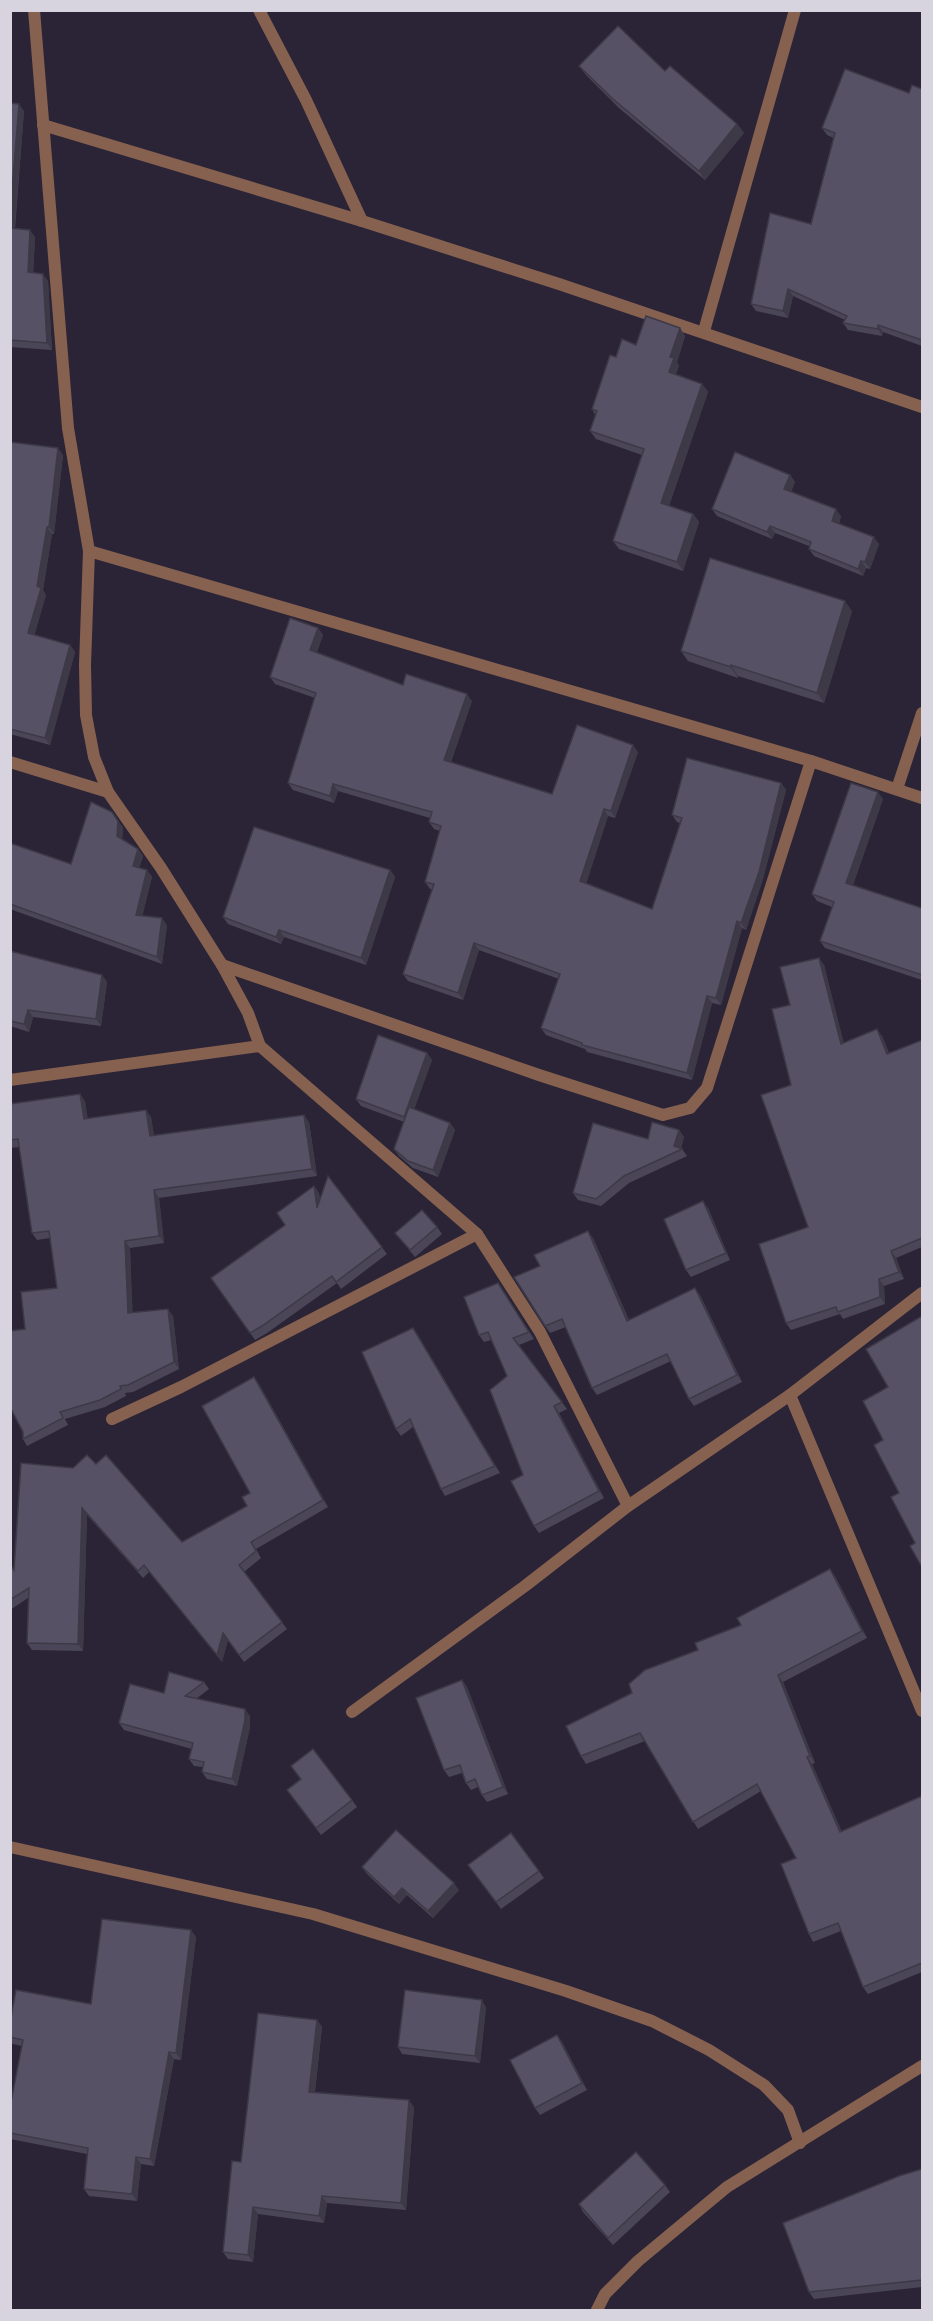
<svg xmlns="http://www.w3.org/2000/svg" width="933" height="2321" font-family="'IBM Plex Sans',sans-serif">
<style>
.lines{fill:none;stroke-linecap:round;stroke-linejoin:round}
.street{stroke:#876150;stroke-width:12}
.wall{fill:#4b4657}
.shaded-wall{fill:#3d3947}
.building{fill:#575165;stroke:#3d3947;stroke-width:1.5}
</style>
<rect width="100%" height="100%" fill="#2a2436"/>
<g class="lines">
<g class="street">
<path d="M34 10 68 428 89 551 85 665 86 715 94 757 108 792 161 868 222 965 248 1013 260 1046 477 1234"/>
<path d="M259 10 306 100 362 221"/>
<path d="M43 125 362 221 559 284 922 407"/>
<path d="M704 331 795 10"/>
<path d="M89 551 811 761 922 798"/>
<path d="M10 762 108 792"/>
<path d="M897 789 922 713"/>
<path d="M222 965 539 1075 663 1115 690 1108 707 1088 811 761"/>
<path d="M10 1080 260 1046"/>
<path d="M790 1395 922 1711"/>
<path d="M112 1419 181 1387 477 1234 540 1332 628 1506"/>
<path d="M352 1712 525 1586 628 1506 790 1395 922 1293"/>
<path d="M10 1847 313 1914 566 1991 652 2021 709 2050 764 2085 788 2110 800 2143"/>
<path d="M597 2310 605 2294 638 2261 727 2187 922 2066"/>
</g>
</g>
<g class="wall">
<path d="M579 66 665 71 737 124 744 133 705 180 619 108 586 75Z"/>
<path d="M922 89V346L883 332 882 336 848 330 843 323 845 320 793 296 788 318 756 311 751 304 811 224 834 138 827 135 822 128Z"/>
<path d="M10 103 24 111 15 229 35 237 33 273 48 281 52 350 10 347Z"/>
<path d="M680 328 685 336 677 362 679 366 676 374 702 384 708 392 669 506 693 514 699 522 683 571 619 549 613 541 642 455 596 439 590 431 595 415 592 409 616 357 636 345Z"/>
<path d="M10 442 63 455 54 534H52L43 590 46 595 34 635 70 645 75 652 50 745 10 734Z"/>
<path d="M790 475 795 482 791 492 841 516 839 524 879 544 870 569 866 568 863 576 814 556 809 549V546L775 533 772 539 717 516 712 509Z"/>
<path d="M852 611 824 703 738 676V678L688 661 681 651Z"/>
<path d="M318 628 323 635 317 652 403 685 472 701 451 762 552 794 638 752 615 818 608 816 586 883 652 909 680 823 677 822 672 815 781 783 786 790 763 879 746 930 742 928 721 1005 712 1003 692 1080 587 1052 585 1049 546 1035 541 1028 559 979 479 950 463 1000 408 981 403 974 432 889H430L425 882 440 831 434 829 429 822 430 818 338 791 334 803 293 790 288 783 315 698 275 684 270 677Z"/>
<path d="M883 799 853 885 922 908V980L825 948 820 941 832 907 817 901 812 894Z"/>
<path d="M112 812 123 828 122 840 138 849 143 856 139 868 147 870 152 877 142 916 167 925 162 964 10 909V843L71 864Z"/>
<path d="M390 870 395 877 366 965 284 937 281 944 228 924 223 917Z"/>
<path d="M10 951 102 975 107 982 101 1026 33 1017 29 1032 10 1026Z"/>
<path d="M824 965 843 1043 882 1036 889 1053 922 1040V1247L896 1258 904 1279 884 1286 885 1304 843 1319 840 1314 791 1330 786 1323 808 1227 791 1085 790 1005Z"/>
<path d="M427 1053 432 1060 414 1109 450 1123 455 1130 438 1177 413 1168 399 1156 394 1149 404 1122 361 1106 356 1099Z"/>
<path d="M85 1101 87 1119 151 1117 154 1136 309 1122 317 1176 159 1198 164 1243 130 1248 132 1313 173 1316 179 1369 133 1392 125 1393 126 1396 105 1407 65 1419 68 1425 27 1446 23 1439 25 1329 57 1288 50 1238 37 1240 32 1233 19 1147 10 1148V1104Z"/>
<path d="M679 1130 684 1137 681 1148 682 1149 687 1156 629 1183 601 1206 578 1200 573 1193 648 1139Z"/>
<path d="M328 1176 387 1254 341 1289 337 1283 267 1333 255 1340 211 1278 285 1225 314 1186 319 1193 320 1200Z"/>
<path d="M708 1208 730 1260 691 1277 686 1270Z"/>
<path d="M437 1227 442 1234 415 1257 395 1233Z"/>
<path d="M593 1238 629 1320 700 1295 742 1382 694 1406 689 1399 671 1361 597 1395 592 1388 566 1327 550 1333 545 1326 540 1266Z"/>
<path d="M498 1283 534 1339 519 1345 567 1409 559 1413 604 1498 539 1533 534 1526 523 1475 507 1376 491 1340 484 1342 479 1335Z"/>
<path d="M413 1328 500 1473 445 1496 441 1489 413 1427 401 1436 396 1429Z"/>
<path d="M259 1384 328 1507 256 1549 261 1558 244 1572 287 1629 244 1662 228 1640 222 1662 149 1572 143 1578 87 1515 83 1651 32 1650 27 1643 28 1598 10 1610V1564L14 1569 73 1468 96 1464 182 1542 247 1506 250 1493Z"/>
<path d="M835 1576 867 1638 783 1682 815 1763 812 1764 842 1832 922 1796V1972L868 1994 863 1987 841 1931 813 1942 809 1934 796 1858 761 1791 698 1829 645 1741 586 1764 581 1756 632 1693 698 1650 741 1625Z"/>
<path d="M462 1680 467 1687 508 1794 487 1802 482 1795 478 1787 471 1790 466 1783 462 1773 449 1777 444 1770Z"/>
<path d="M204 1682 209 1689 196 1699 250 1716V1727L237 1786 207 1779 202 1772 203 1767 194 1766 189 1759 192 1749 124 1730 119 1723 164 1693Z"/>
<path d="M291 1766 352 1800 357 1807 321 1835 292 1797 300 1779Z"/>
<path d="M511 1833 544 1878 501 1909 468 1865Z"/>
<path d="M362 1867 459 1890 433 1918 407 1895 399 1904 367 1874Z"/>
<path d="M196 1937 181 2060 174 2059 154 2166 141 2164 137 2201 89 2196 84 2189 87 2154 10 2139V2107L22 2046 13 2044 10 2041V2023L91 2004Z"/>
<path d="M486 2007 480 2063 402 2054 398 2047Z"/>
<path d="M317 2020 322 2027 315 2092 414 2107 406 2210 327 2203 324 2223 258 2214 253 2262 228 2259 223 2252 241 2162Z"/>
<path d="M557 2035 562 2042 587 2090 540 2115 535 2108Z"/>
<path d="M922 2169V2287L814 2299 809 2292Z"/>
<path d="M665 2185 670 2192 613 2245 583 2212 579 2204Z"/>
</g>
<g class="shaded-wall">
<path d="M19 104 24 111 14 235 10 229V216Z"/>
<path d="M737 124 744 133 705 180 699 171Z"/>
<path d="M30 230 35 237 33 279 28 272Z"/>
<path d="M43 274 48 281 52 350 47 343Z"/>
<path d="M788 289 793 296 788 318 783 311Z"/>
<path d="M878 325 883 332 882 336 878 329Z"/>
<path d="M680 328 685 336 677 362 679 366 674 380 669 372 670 357Z"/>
<path d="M702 384 708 392 667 511 661 503Z"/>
<path d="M58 448 63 455 54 534 49 527Z"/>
<path d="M790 475 795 482 789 496 784 489Z"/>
<path d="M836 509 841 516 837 528 832 521Z"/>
<path d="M693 514 699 522 683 571 677 562Z"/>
<path d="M770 526 775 533 772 539 767 532Z"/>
<path d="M47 527 52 534 43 590 46 595 33 641 28 633 37 586Z"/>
<path d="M874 537 879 544 870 569 865 562Z"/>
<path d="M861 561 866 568 863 576 858 569Z"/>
<path d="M845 601 852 611 824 703 817 693Z"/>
<path d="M318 628 323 635 315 657 310 650Z"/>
<path d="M70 645 75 652 50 745 45 738Z"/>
<path d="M731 665 738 676V678L731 667Z"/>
<path d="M467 694 472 701 449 767 444 760Z"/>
<path d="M633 745 638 752 615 818 611 811Z"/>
<path d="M781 783 786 790 763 879 746 930 741 923Z"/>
<path d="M333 784 338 791 334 803 330 796Z"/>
<path d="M878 792 883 799 851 890 846 883Z"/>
<path d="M604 809 608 816 585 888 580 881Z"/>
<path d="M118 821 123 828 122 844 117 836Z"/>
<path d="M138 849 143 856 138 873 133 866Z"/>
<path d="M147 870 152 877 141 922 136 915Z"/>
<path d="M390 870 395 877 366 965 361 958Z"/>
<path d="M162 918 167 925 162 964 157 957Z"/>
<path d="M737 921 742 928 721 1005 716 998Z"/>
<path d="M279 930 284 937 281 944 276 937Z"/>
<path d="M474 943 479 950 463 1000 458 993Z"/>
<path d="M819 958 824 965 846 1051 841 1044Z"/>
<path d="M102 975 107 982 101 1026 96 1019Z"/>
<path d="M707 996 712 1003 692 1080 687 1073Z"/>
<path d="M28 1010 33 1017 29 1032 24 1024Z"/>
<path d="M877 1029 882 1036 892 1061 887 1054Z"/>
<path d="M427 1053 432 1060 409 1124 404 1117Z"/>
<path d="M80 1094 85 1101 89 1126 84 1119Z"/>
<path d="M146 1110 151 1117 155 1143 150 1136Z"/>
<path d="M304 1115 309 1122 317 1176 312 1169Z"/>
<path d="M450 1123 455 1130 438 1177 433 1170Z"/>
<path d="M679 1130 684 1137 680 1149 674 1146Z"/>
<path d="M314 1186 319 1193 322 1215 317 1208Z"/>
<path d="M154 1190 159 1198 164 1243 159 1236Z"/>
<path d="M703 1201 708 1208 730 1260 726 1253Z"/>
<path d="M588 1231 593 1238 632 1328 627 1321Z"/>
<path d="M125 1241 130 1248 133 1320 128 1313Z"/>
<path d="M891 1251 896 1258 904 1279 899 1272Z"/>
<path d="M879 1279 884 1286 885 1304 880 1297Z"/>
<path d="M695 1288 700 1295 742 1382 737 1375Z"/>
<path d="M168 1309 173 1316 179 1369 174 1362Z"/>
<path d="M413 1328 418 1335 500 1473 495 1466Z"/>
<path d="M254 1377 259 1384 328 1507 323 1500Z"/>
<path d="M554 1406 559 1413 604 1498 599 1491Z"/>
<path d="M82 1508 87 1515 83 1651 78 1644Z"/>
<path d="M830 1569 835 1576 867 1638 862 1631Z"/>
<path d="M223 1633 228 1640 222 1662 217 1655Z"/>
<path d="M778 1675 783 1682 815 1763 810 1756Z"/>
<path d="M462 1680 467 1687 508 1794 503 1787Z"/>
<path d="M245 1709 250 1716V1727L237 1786 232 1779Z"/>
<path d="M807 1757 812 1764 845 1839 840 1832Z"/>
<path d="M454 1883 459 1890 433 1918 428 1911Z"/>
<path d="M402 1888 407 1895 399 1904 394 1897Z"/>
<path d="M191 1930 196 1937 181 2060 176 2053Z"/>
<path d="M482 2000 486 2007 480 2063 475 2056Z"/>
<path d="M317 2020 322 2027 314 2099 309 2092Z"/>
<path d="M557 2035 562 2042 587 2090 582 2083Z"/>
<path d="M169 2052 174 2059 154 2166 150 2159Z"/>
<path d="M409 2100 414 2107 406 2210 401 2203Z"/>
<path d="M136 2157 141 2164 137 2201 132 2194Z"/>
<path d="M322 2196 327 2203 324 2223 319 2216Z"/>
<path d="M253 2207 258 2214 253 2262 248 2255Z"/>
</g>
<g class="building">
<path d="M618 26 665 71 670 66 737 124 699 171 613 99 579 66Z"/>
<path d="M845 69 909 93 912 85 922 89V340L878 325V329L843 323 847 316 788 289 783 311 751 304 770 213 811 224 835 133 822 128Z"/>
<path d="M10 103 19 104 10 216Z"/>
<path d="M10 228 30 230 28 272 43 274 47 343 10 340Z"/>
<path d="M646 316 680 328 670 357 674 358 669 372 702 384 661 503 693 514 677 562 613 541 644 449 590 431 597 411 592 409 610 355 616 357 622 339 636 345Z"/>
<path d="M10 442 58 448 49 527H47L37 586 41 588 28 633 70 645 45 738 10 729Z"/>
<path d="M735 452 790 475 784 489 836 509 832 521 874 537 865 562 861 561 858 569 809 549 811 542 770 526 767 532 712 509Z"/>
<path d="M710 558 845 601 817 693 731 665V667L681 651Z"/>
<path d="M290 618 318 628 310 650 403 685 406 674 467 694 444 760 552 794 577 725 633 745 611 811 604 809 580 881 652 909 682 818 672 815 687 758 781 783 759 872 741 923 737 921 716 998 707 996 687 1073 582 1045V1043L541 1028 560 974 474 943 458 993 403 974 434 884 425 882 441 826 429 822 432 812 333 784 330 796 288 783 316 693 270 677Z"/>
<path d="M851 783 878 792 846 883 922 908V975L820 941 834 902 812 894Z"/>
<path d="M91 802 112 812 118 821 117 836 138 849 133 866 147 870 136 915 162 918 157 957 10 904V843L71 864Z"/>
<path d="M254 827 390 870 361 958 279 930 276 937 223 917Z"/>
<path d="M10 951 102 975 96 1019 28 1010 24 1024 10 1021Z"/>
<path d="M819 958 841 1044 877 1029 887 1054 922 1040V1238L891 1251 899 1272 879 1279 880 1297 838 1312 836 1307 786 1323 759 1244 808 1227 761 1095 791 1085 772 1009 790 1005 780 967Z"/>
<path d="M378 1035 427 1053 404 1117 356 1099Z"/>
<path d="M80 1094 84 1119 146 1110 150 1136 304 1115 312 1169 154 1190 159 1236 125 1241 128 1313 168 1309 174 1362 128 1385 120 1386 121 1389 100 1400 60 1412 63 1418 23 1439V1432L10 1407V1331L25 1329 21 1292 57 1288 49 1231 32 1233 18 1139 10 1140V1104Z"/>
<path d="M409 1107 450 1123 433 1170 408 1161 394 1149Z"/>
<path d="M652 1122 679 1130 674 1146 682 1149 624 1176 596 1199 573 1193 593 1123 648 1139Z"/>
<path d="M328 1176 382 1247 336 1282 332 1276 262 1326 250 1333 211 1278 285 1225 277 1213 314 1186 317 1208Z"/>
<path d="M703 1201 726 1253 686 1270 664 1219Z"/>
<path d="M422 1210 437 1227 410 1250 395 1233Z"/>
<path d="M588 1231 627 1321 695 1288 737 1375 689 1399 667 1354 592 1388 562 1319 545 1326 514 1277 540 1266 534 1255Z"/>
<path d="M498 1283 529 1332 513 1338 562 1402 554 1406 599 1491 534 1526 511 1481 523 1475 490 1390 507 1376 488 1332 479 1335 464 1297Z"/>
<path d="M922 1316V1567L910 1546 915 1543 891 1497 899 1493 874 1445 883 1440 863 1401 888 1387 866 1349Z"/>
<path d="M413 1328 495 1466 441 1489 410 1419 396 1429 362 1352Z"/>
<path d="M254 1377 323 1500 251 1542 256 1551 239 1565 282 1622 239 1655 223 1633 217 1655 144 1565 138 1571 82 1508 78 1644 27 1643 29 1588 10 1600V1565L14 1570 21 1463 73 1468 87 1455 96 1464 106 1455 182 1542 247 1506 242 1497 250 1493 202 1406Z"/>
<path d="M830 1569 862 1631 778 1675 810 1756 807 1757 840 1832 922 1796V1963L863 1987 838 1923 809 1934 781 1864 796 1858 757 1784 693 1822 640 1733 581 1756 566 1726 632 1693 629 1684 645 1670 698 1650 695 1643 741 1625 737 1618Z"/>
<path d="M169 1672 204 1682 185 1696 245 1709V1720L232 1779 202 1772 204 1762 189 1759 193 1743 119 1723 130 1684 164 1693Z"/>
<path d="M462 1680 503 1787 482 1795 475 1779 466 1783 460 1765 444 1770 416 1698Z"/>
<path d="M313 1749 352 1800 316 1828 287 1790 301 1779 291 1766Z"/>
<path d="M396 1830 454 1883 428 1911 402 1888 394 1897 362 1867Z"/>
<path d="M511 1833 539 1871 496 1902 468 1865Z"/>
<path d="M102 1919 191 1930 176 2053 169 2052 150 2159 136 2157 132 2194 84 2189 88 2148 10 2133V2107L23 2040 10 2037V2023L16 1990 91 2004Z"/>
<path d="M405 1990 482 2000 475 2056 398 2047Z"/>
<path d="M258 2013 317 2020 309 2092 409 2100 401 2203 322 2196 319 2216 253 2207 248 2255 223 2252 232 2161 241 2162Z"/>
<path d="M557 2035 582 2083 535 2108 510 2060Z"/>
<path d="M636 2152 665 2185 608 2238 579 2204Z"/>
<path d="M922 2169V2280L809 2292 783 2223 899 2176Z"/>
</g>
<rect width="933" height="2321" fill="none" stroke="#d7d3df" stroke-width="24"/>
</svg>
